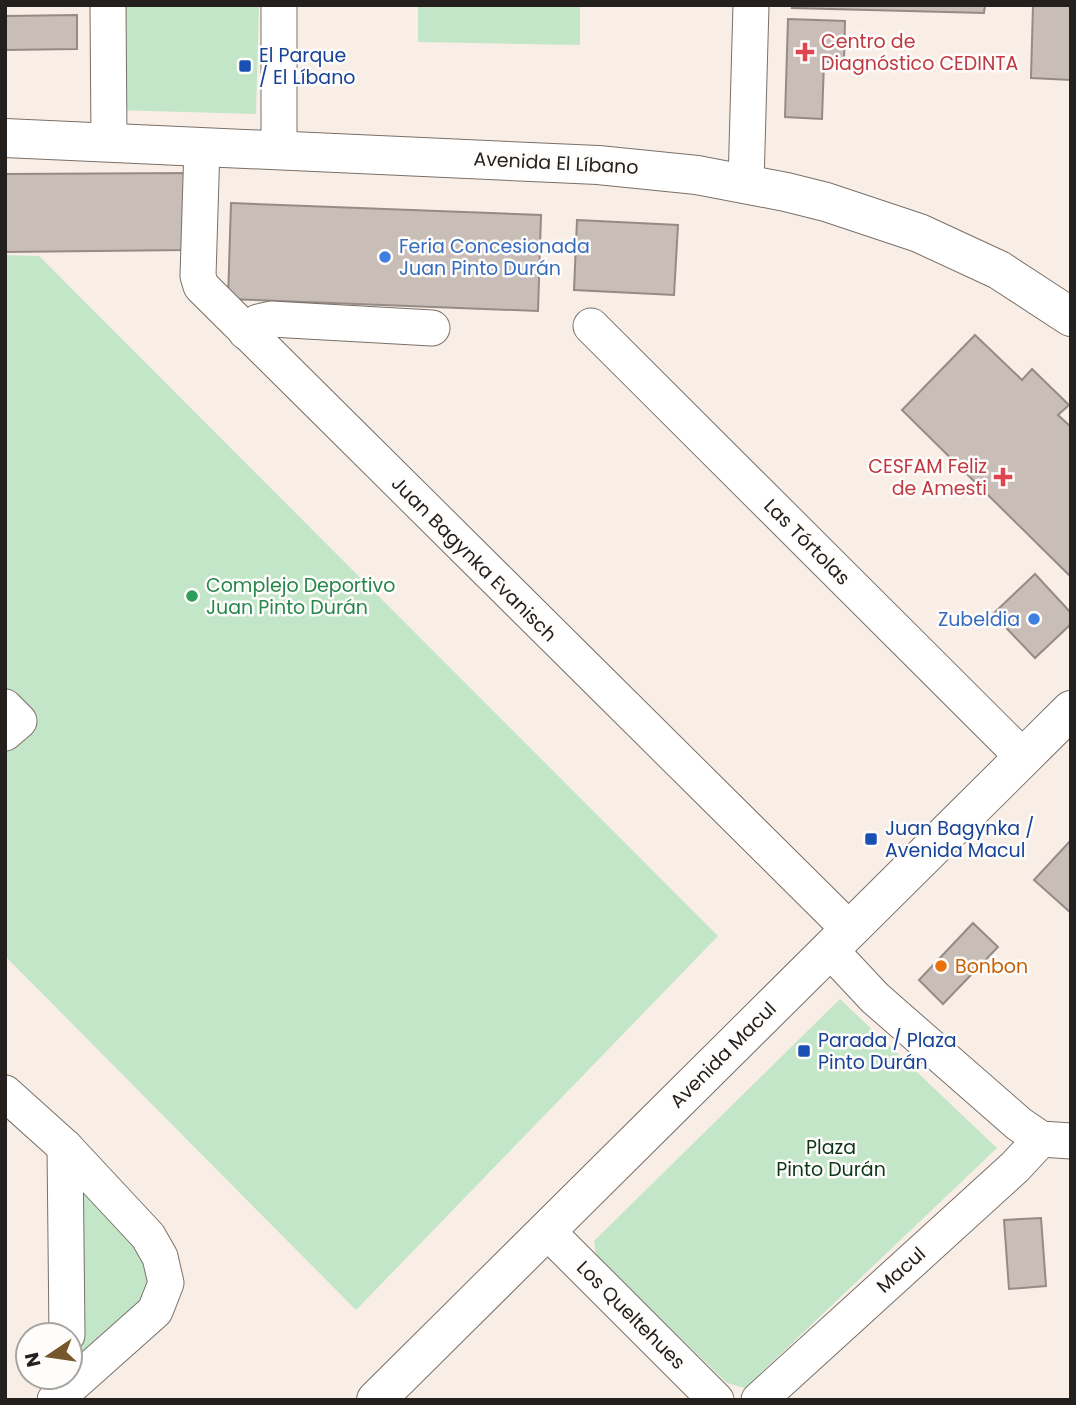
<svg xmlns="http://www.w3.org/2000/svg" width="1076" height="1405" font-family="Poppins,sans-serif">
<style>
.green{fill:#c4e6c8}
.building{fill:#c9bdb8;stroke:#958a85;stroke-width:2}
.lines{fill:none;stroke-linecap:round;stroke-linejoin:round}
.minor-casing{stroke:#797069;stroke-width:37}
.major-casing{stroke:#797069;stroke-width:40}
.minor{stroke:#fff;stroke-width:35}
.major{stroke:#fff;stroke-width:38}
.health-dot{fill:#e0444e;stroke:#fffdfb;stroke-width:2.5}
.transit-dot{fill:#1a4fb4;stroke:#fffdfb;stroke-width:2.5}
.shop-dot{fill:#3f7fe0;stroke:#fffdfb;stroke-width:2.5}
.leisure-dot{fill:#2e9e5b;stroke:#fffdfb;stroke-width:2.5}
.food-dot{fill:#e8710a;stroke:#fffdfb;stroke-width:2.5}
.labels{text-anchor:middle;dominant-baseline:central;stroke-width:5;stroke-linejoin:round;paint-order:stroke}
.health-label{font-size:19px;fill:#be3a42;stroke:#fffdfb;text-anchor:start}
.transit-label{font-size:19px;fill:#164399;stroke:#fffdfb;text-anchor:start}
.street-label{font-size:19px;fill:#23201d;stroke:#fffdfb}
.shop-label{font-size:19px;fill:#366cbe;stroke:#fffdfb;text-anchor:start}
.leisure-label{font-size:19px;fill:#27864d;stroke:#fffdfb;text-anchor:start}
.food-label{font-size:19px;fill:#c56008;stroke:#fffdfb;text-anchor:start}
.park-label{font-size:19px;fill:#0b3717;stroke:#fffdfb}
</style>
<rect width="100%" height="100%" fill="#f8eee6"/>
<g class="green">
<path d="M118 5 259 6 256 114 115 110Z"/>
<path d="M418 5H580V45L418 42Z"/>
<path d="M5 255 39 256 718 936 356 1310 5 956Z"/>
<path d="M840 999 997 1148 745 1388 727 1383 596 1256 594 1241Z"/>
<path d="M83 1189 144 1240 154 1286 82 1365Z"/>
</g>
<g class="building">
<path d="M793 5H985L984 13 792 8Z"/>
<path d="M1033 5H1071V80L1031 78Z"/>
<path d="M77 15V49L5 50V16Z"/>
<path d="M788 19 845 21 844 62H824L822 119 785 117Z"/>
<path d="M190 173 187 250 5 252V174Z"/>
<path d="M231 203 541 215 538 311 228 299Z"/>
<path d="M577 220 678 225 674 295 574 290Z"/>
<path d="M975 335 1022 380 1032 369 1069 405 1058 415 1071 427V577L902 410Z"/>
<path d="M1035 574 1071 613V624L1035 658 993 614Z"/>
<path d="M1071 840V913L1034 880Z"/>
<path d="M973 923 998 947 943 1004 919 980Z"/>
<path d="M1041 1218 1046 1286 1009 1289 1004 1220Z"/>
</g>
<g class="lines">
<defs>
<g id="minor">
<path d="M108 5 109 141"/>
<path d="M202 146 198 276 201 286 850 930"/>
<path d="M279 149V5"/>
<path d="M746 183 751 5"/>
<path d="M591 326 1023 757"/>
<path d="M246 332 258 322 271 319 432 328"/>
<path d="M5 707 19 721 5 733"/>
<path d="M830 950 875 998 1019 1124 1041 1139 1071 1141"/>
<path d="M5 1093 65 1147 148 1236 160 1257 166 1283 155 1311 55 1400"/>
<path d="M65 1147 67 1335"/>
<path d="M546 1230 716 1400"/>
<path d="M759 1400 1015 1167 1041 1139"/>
</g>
<g id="major">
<path d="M5 138 598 165 697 175 786 192 826 202 919 233 999 270 1071 317"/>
<path d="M376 1400 1071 710"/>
</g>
</defs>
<use href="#minor" class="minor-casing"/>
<use href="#major" class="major-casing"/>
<use href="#minor" class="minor"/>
<use href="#major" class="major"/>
</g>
<g class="health-dot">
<path d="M801.5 41.5h7v7h7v7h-7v7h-7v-7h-7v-7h7z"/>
<path d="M999.5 466.5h7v7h7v7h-7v7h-7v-7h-7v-7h7z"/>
</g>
<g class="transit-dot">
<rect x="238" y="59" width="14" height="14" rx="3.5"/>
<rect x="864" y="832" width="14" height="14" rx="3.5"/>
<rect x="797" y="1044" width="14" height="14" rx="3.5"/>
</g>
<g class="shop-dot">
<circle cx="385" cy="257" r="7"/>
<circle cx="1034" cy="619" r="7"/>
</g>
<circle class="leisure-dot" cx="192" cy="596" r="7"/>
<circle class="food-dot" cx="941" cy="966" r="7"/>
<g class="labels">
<g class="health-label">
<text x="821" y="41">Centro de<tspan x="821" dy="22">Diagnóstico CEDINTA</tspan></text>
<text x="987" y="466" text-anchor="end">CESFAM Feliz<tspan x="987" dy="22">de Amesti</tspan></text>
</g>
<g class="transit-label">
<text x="259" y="55">El Parque<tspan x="259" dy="22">/ El Líbano</tspan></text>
<text x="885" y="828">Juan Bagynka /<tspan x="885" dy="22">Avenida Macul</tspan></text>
<text x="818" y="1040">Parada / Plaza<tspan x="818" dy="22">Pinto Durán</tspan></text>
</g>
<g class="street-label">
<text transform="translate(556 163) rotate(3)">Avenida El Líbano</text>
<text transform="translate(807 542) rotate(45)">Las Tórtolas</text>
<text transform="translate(474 559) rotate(45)">Juan Bagynka Evanisch</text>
<text transform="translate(723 1055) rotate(-45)">Avenida Macul</text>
<text transform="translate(901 1270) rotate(-42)">Macul</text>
<text transform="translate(631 1315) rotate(45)">Los Queltehues</text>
</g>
<g class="shop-label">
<text x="399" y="246">Feria Concesionada<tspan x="399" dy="22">Juan Pinto Durán</tspan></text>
<text x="1020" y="619" text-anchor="end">Zubeldia</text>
</g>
<g class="leisure-label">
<text x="206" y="585">Complejo Deportivo<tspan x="206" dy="22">Juan Pinto Durán</tspan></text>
</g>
<g class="food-label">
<text x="955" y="966">Bonbon</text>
</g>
<g class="park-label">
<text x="831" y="1147">Plaza<tspan x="831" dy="22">Pinto Durán</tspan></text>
</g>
</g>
<rect width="1076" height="1405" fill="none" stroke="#23201d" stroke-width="14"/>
<g transform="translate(49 1356) rotate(257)"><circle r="33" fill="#fffdfb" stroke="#a7a5a2" stroke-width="2"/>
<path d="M0-5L12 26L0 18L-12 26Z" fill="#76572c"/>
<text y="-10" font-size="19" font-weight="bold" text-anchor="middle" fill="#23201d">N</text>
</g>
</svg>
